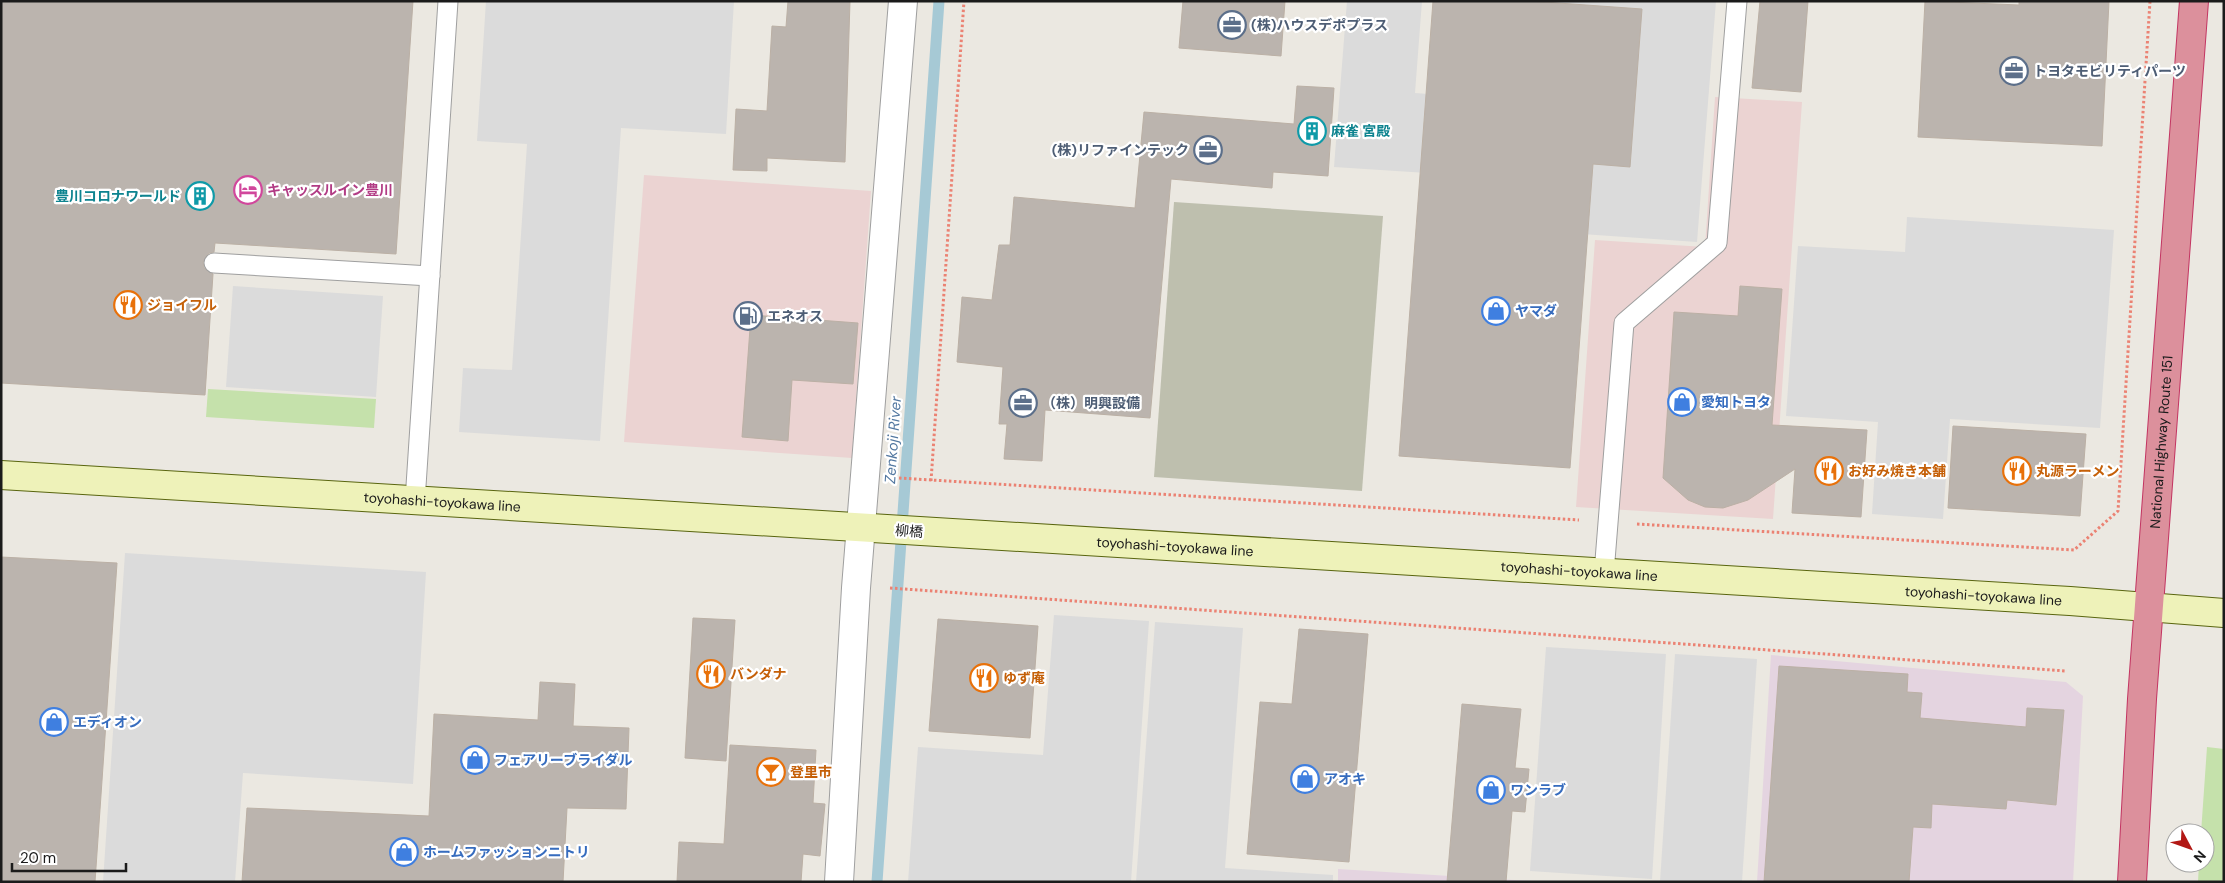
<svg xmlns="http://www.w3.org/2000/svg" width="2225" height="883" font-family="'DM Sans','Noto Sans JP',sans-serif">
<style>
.commercial{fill:#ebd3d2}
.industrial{fill:#e4d4e0}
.construction{fill:#bebfae}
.grass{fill:#c5e1ab}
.parking{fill:#dbdbdb}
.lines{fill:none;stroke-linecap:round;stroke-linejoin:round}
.stream{stroke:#a6c9d5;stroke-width:11}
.building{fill:#bbb4ae;stroke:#bbb0a5}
.lane-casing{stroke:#9f9f9f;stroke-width:21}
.street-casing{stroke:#9f9f9f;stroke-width:30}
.secondary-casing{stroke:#59650f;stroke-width:30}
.highway-casing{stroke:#c33562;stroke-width:30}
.path{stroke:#eb8273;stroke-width:3;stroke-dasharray:2.5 2.5;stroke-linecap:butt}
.lane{stroke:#fff;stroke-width:19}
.street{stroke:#fff;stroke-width:28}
.secondary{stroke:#eef2b9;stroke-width:28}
.highway{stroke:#dc909c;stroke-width:28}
.labels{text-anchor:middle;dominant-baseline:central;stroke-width:4.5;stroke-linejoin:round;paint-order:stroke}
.service-label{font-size:14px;font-weight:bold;fill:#4e5e75;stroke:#fff;text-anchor:start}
.culture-label{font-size:14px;font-weight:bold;fill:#0d838f;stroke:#fff;text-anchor:start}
.hotel-label{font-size:14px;font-weight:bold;fill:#b23c85;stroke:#fff;text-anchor:start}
.food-label{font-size:14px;font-weight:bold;fill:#c56008;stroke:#fff;text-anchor:start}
.shop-label{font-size:14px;font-weight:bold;fill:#366cbe;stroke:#fff;text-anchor:start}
.street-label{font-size:14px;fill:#1b1b1b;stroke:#fff}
.water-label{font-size:15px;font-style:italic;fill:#5277a0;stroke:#fff}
</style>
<rect width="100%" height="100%" fill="#ebe8e1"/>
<g class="commercial">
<path d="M1715 97 1802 102 1773 519 1576 507 1595 240 1705 247Z"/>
<path d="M644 175 871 191 852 458 624 442Z"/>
</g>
<g class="industrial">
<path d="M1771 655 2066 682 2083 696 2073 882H1757Z"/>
<path d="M1338 869 1547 882H1338Z"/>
</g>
<path class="construction" d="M1174 202 1383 216 1362 491 1154 477Z"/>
<g class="grass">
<path d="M208 389 376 399 374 428 206 417Z"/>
<path d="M2207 747 2224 749V882H2198L2199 863H2205V833H2201Z"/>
</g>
<g class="parking">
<path d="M486 1H734L726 134 621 128 600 441 459 432 463 368 512 370 527 144 477 141Z"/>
<path d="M1347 1H1422L1415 93 1537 102 1545 1H1716L1697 242 1582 234 1427 173 1334 167Z"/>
<path d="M1907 217 2114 230 2100 428 1950 419 1943 519 1872 514 1878 422 1786 416 1798 246 1905 252Z"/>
<path d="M233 286 383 296 376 397 226 387Z"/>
<path d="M125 553 426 572 413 784 243 773 235 882H103Z"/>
<path d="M1054 615 1149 621 1131 882H908L918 747 1043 755Z"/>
<path d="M1155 622 1243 628 1225 868 1333 875V882H1136Z"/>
<path d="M1546 647 1666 654 1652 879 1530 871Z"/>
<path d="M1675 654 1757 659 1742 882H1660Z"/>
</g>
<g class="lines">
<path class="stream" d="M877 882 939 1"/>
</g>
<g class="building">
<path d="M1 1H413L396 254 215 243 214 252 209 253 203 262 204 268 213 274 205 395 1 383Z"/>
<path d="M788 1H850L845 162 767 158V171L733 170 736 109 767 111 772 26 786 27Z"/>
<path d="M1183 1H1285L1281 56 1179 48Z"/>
<path d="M1433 1H1530L1642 9 1630 167 1593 164 1570 468 1399 456Z"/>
<path d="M1760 1H1808L1801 92 1752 88Z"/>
<path d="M1925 1 2019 5V1H2109L2102 146 1918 137Z"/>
<path d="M1297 86 1334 88 1328 176 1273 172 1272 188 1171 179 1150 418 1045 410 1042 461 1004 459 1007 424H999L1003 367 957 362 962 297 992 300 999 245H1010L1014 197 1135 208 1144 112 1294 124Z"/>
<path d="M1740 286 1782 289 1772 425 1867 430 1861 517 1792 513 1795 469 1748 500 1723 508 1705 507 1688 500 1663 478 1674 312 1738 316Z"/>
<path d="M751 315 858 323 853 384 792 380 788 441 742 437Z"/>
<path d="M1953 426 2086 434 2080 516 1948 508Z"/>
<path d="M1 557 117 563 95 882H1Z"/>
<path d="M693 618 735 620 726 761 685 758Z"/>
<path d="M938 619 1038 626 1030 738 929 731Z"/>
<path d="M1299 629 1368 634 1349 862 1247 854 1260 702 1292 704Z"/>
<path d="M1779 666 1908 674 1907 692 1922 693 1920 718 2026 727 2027 708 2064 710 2056 805 2007 800 2006 809 1932 804 1931 828 1913 827 1909 882H1764Z"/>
<path d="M540 682 575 684 573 726 629 728 626 809 567 808 563 882H242L247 808 429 816 434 714 538 720Z"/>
<path d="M1462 704 1521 709 1515 768 1529 769 1525 812 1512 811 1506 882H1447Z"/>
<path d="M730 745 816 750 813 803 825 804 820 856 803 854 801 882H677L679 842 724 844Z"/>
</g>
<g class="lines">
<defs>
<g id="lane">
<path d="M214 263 430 276"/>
<path d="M415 501 448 1"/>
<path d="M1604 573 1624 323 1717 243 1737 1"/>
</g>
<path id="street" d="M839 882 856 588 903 1"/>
<g id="secondary">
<path id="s1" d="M1 475 2070 601 2224 613"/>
</g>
<g id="highway">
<path id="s2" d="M2132 882 2142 699 2194 1"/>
</g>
</defs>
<use href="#lane" class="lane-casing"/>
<use href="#street" class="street-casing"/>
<use href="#secondary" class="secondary-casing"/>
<use href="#highway" class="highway-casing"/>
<g class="path">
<path d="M899 478 1579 520"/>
<path d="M931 481 964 1"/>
<path d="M1637 524 2074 550 2118 511 2150 1"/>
<path d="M890 588 2066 671"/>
</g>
<use href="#lane" class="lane"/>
<use href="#street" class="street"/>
<use href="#secondary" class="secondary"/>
<use href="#highway" class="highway"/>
</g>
<defs>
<symbol id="office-ring" viewBox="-11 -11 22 22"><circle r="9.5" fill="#fff" stroke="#5c6f8a" stroke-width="1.5"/><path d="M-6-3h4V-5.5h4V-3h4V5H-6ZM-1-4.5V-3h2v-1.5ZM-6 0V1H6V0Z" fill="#5c6f8a"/></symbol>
<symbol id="building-ring" viewBox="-11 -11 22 22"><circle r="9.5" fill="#fff" stroke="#0f9aa8" stroke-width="1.5"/><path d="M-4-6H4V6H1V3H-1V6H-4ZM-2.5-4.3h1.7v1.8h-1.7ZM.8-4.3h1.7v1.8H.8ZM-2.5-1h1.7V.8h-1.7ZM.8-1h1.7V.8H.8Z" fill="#0f9aa8"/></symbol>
<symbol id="hotel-ring" viewBox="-11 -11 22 22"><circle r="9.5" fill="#fff" stroke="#d1479c" stroke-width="1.5"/><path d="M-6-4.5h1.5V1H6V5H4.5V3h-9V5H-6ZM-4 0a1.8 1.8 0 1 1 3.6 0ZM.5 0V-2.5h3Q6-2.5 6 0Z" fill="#d1479c"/></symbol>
<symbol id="restaurant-ring" viewBox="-11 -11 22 22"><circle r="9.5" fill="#fff" stroke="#e8710a" stroke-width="1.5"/><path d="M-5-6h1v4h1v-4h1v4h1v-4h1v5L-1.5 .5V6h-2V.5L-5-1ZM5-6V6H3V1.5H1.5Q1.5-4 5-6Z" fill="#e8710a"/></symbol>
<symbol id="shop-ring" viewBox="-11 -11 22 22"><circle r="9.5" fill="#fff" stroke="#3f7fe0" stroke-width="1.5"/><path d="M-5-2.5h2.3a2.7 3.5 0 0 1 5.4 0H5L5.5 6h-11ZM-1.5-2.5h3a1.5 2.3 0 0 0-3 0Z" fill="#3f7fe0"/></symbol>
<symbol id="fuel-ring" viewBox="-11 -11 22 22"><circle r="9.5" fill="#fff" stroke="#5c6f8a" stroke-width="1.5"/><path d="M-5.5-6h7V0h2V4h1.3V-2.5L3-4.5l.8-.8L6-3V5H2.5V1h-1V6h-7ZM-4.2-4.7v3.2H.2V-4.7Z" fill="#5c6f8a"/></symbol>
<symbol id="bar-ring" viewBox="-11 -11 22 22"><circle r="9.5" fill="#fff" stroke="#e8710a" stroke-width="1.5"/><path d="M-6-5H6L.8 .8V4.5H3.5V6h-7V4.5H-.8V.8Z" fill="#e8710a"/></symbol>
</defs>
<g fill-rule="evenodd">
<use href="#office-ring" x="1216" y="9" width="32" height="32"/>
<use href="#office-ring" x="1998" y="55" width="32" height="32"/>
<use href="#building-ring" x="1296" y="115" width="32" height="32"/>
<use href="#office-ring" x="1192" y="134" width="32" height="32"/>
<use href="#hotel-ring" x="232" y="174" width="32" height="32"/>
<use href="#building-ring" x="184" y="180" width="32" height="32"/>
<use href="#restaurant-ring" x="112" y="289" width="32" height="32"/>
<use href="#shop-ring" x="1480" y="295" width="32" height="32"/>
<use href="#fuel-ring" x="732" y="300" width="32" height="32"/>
<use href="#shop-ring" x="1666" y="386" width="32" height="32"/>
<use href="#office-ring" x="1007" y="387" width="32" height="32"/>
<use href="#restaurant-ring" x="1813" y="455" width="32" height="32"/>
<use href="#restaurant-ring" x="2001" y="455" width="32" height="32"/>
<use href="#restaurant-ring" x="695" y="658" width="32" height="32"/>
<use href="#restaurant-ring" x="968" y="662" width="32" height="32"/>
<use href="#shop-ring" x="38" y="706" width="32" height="32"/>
<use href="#shop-ring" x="459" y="744" width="32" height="32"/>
<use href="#bar-ring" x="755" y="756" width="32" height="32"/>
<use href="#shop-ring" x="1289" y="763" width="32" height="32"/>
<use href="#shop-ring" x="1475" y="774" width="32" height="32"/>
<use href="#shop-ring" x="388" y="836" width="32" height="32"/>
</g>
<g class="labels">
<g class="service-label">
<text x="1251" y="25">(株)ハウスデポプラス</text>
<text x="2033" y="71">トヨタモビリティパーツ</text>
<text x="1189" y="150" text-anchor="end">(株)リファインテック</text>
<text x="767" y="316">エネオス</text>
<text x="1042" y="403">（株）明興設備</text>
</g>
<g class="culture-label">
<text x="1331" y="131">麻雀 宮殿</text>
<text x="181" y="196" text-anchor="end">豊川コロナワールド</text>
</g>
<g class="hotel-label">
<text x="267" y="190">キャッスルイン豊川</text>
</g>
<g class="food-label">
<text x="147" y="305">ジョイフル</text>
<text x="1848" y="471">お好み焼き本舗</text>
<text x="2036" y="471">丸源ラーメン</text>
<text x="730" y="674">バンダナ</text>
<text x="1003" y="678">ゆず庵</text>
<text x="790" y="772">登里市</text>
</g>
<g class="shop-label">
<text x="1515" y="311">ヤマダ</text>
<text x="1701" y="402">愛知トヨタ</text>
<text x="73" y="722">エディオン</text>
<text x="494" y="760">フェアリーブライダル</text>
<text x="1324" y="779">アオキ</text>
<text x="1510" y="790">ワンラブ</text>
<text x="423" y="852">ホームファッションニトリ</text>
</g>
<g class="street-label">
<text stroke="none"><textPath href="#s2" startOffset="441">National Highway Route 151</textPath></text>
<text stroke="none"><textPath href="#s1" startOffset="442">toyohashi-toyokawa line</textPath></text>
<text transform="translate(909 531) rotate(4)">柳橋</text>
<text stroke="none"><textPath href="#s1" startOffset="1176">toyohashi-toyokawa line</textPath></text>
<text stroke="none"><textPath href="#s1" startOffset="1581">toyohashi-toyokawa line</textPath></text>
<text stroke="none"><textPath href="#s1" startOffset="1986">toyohashi-toyokawa line</textPath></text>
</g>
<g class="water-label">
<text transform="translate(893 440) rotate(-86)">Zenkoji River</text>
</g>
</g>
<rect width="2225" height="883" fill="none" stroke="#1b1b1b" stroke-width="5"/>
<g transform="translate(2190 848) rotate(131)"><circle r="24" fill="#ffffff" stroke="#a4a4a4"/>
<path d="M0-4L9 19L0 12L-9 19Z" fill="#b21814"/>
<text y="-8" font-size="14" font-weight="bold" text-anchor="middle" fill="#1b1b1b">N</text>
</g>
<path d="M12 863v8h114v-8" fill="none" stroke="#1b1b1b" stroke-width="2.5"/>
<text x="20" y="863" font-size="15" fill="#1b1b1b" stroke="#ffffff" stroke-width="4" paint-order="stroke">20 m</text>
</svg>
